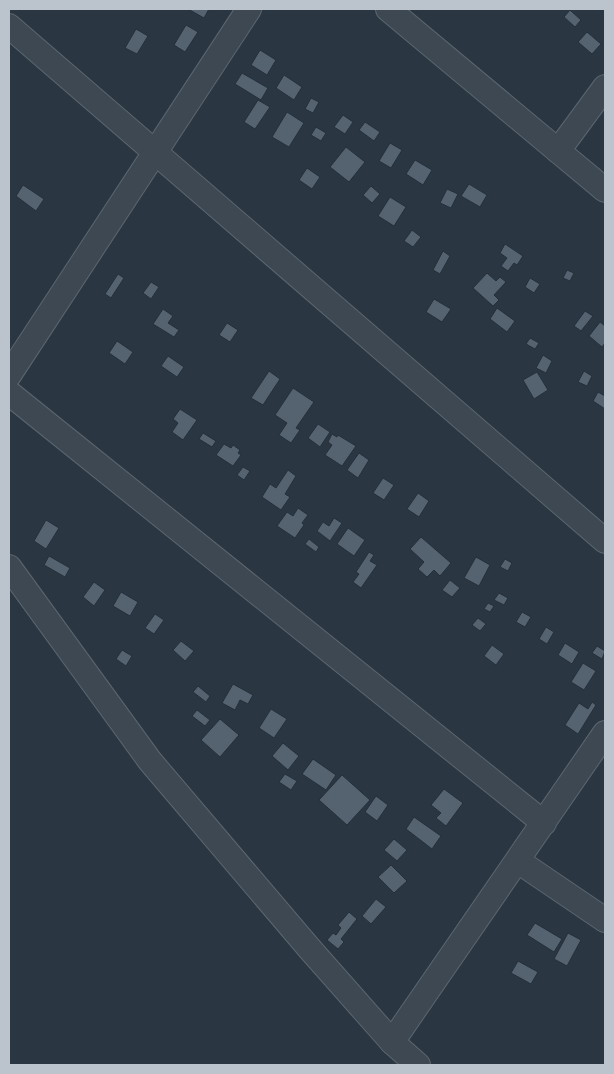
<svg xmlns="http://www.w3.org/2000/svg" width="614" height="1074" font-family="'Public Sans',sans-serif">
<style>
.building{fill:#55626f;stroke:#242f3a}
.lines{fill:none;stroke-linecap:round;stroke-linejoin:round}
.minor-casing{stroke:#5c6670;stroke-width:26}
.minor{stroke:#3e4852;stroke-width:24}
</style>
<rect width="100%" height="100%" fill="#2a3743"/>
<g class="building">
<path d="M188 9H209L204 18Z"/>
<path d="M570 10 581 20 575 27 564 17Z"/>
<path d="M186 25 198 32 185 52 174 45Z"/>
<path d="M136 29 148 36 137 54 125 48Z"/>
<path d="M587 32 601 44 592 54 578 42Z"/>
<path d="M260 50 276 60 267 75 251 65Z"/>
<path d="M242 73 268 88 261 100 235 84Z"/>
<path d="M284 75 302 87 294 100 276 88Z"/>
<path d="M311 98 319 102 313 113 305 109Z"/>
<path d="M258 100 270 107 255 129 244 122Z"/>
<path d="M287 112 304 123 289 147 272 137Z"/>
<path d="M343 115 353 122 345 134 334 127Z"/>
<path d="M365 122 380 132 374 141 359 130Z"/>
<path d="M316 127 326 133 321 141 311 135Z"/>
<path d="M390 143 402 150 391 168 379 161Z"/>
<path d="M346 147 365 162 349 182 330 167Z"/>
<path d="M415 160 432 170 423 185 406 174Z"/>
<path d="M307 168 320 177 312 189 299 180Z"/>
<path d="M469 184 487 195 480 207 461 196Z"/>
<path d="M23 185 44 199 36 211 16 196Z"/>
<path d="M371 186 380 194 372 203 363 195Z"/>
<path d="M447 189 458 194 451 208 440 203Z"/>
<path d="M390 197 406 207 394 226 378 216Z"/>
<path d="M412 230 421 237 413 247 404 241Z"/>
<path d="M505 244 523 256 517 265 514 263 508 271 501 266 507 258 500 253Z"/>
<path d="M443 251 450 256 440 274 433 270Z"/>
<path d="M567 270 574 273 570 281 563 278Z"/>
<path d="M487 273 496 281 500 277 506 282 494 295 499 300 493 306 473 288Z"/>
<path d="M118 274 124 278 111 298 105 294Z"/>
<path d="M530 278 540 284 534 293 525 287Z"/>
<path d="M151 282 159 287 151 299 143 293Z"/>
<path d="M434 299 451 309 442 322 426 312Z"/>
<path d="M497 308 515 321 507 332 490 319Z"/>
<path d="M163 309 173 316 168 323 179 330 174 337 153 324Z"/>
<path d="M585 311 593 316 581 331 574 326Z"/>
<path d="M600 322 605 326V343L602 347 589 336Z"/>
<path d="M227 323 238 330 230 342 219 335Z"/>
<path d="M530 338 539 343 535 349 526 344Z"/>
<path d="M117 341 133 352 125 364 109 353Z"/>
<path d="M543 355 552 361 546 373 536 368Z"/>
<path d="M168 356 184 367 177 377 161 366Z"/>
<path d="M269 371 280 379 263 405 251 398Z"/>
<path d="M584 371 592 376 587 386 578 382Z"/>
<path d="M537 372 548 390 534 399 523 380Z"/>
<path d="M293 388 314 402 296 428 300 430 291 443 279 435 287 423 275 415Z"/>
<path d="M598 392 605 396V409L593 401Z"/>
<path d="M180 409 197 420 183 440 172 432 178 423 173 419Z"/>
<path d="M318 424 330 432 320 447 308 438Z"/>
<path d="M203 433 216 441 212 447 199 439Z"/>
<path d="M332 434 337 437 338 435 356 446 342 466 325 455 332 445 328 442Z"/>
<path d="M224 444 231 448 233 445 240 450 238 453 241 455 233 466 216 455Z"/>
<path d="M359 453 369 460 358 478 347 470Z"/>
<path d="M243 467 250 471 244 480 237 475Z"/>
<path d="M288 470 296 476 285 494 290 497 281 510 262 497 270 484 276 488Z"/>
<path d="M383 478 394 485 384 500 373 493Z"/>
<path d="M418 493 429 501 419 517 407 509Z"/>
<path d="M298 508 308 515 302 523 304 525 295 538 277 526 287 512 293 516Z"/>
<path d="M334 518 342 523 330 541 317 531 323 522 329 526Z"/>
<path d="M46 520 59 528 46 549 34 541Z"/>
<path d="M348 528 365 540 354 556 337 544Z"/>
<path d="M421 537 451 563 440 576 434 570 427 577 418 569 424 562 410 549Z"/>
<path d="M309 539 319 547 316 552 305 544Z"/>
<path d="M369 552 374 555 370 561 377 565 361 588 353 582 359 574 356 572Z"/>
<path d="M49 556 70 568 65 577 44 565Z"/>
<path d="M476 557 490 565 479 586 464 578Z"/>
<path d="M505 559 512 563 508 571 500 567Z"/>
<path d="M450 580 460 588 452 597 442 590Z"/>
<path d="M94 582 105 590 94 606 83 597Z"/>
<path d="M121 592 138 602 130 616 113 606Z"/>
<path d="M499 593 508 598 504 605 494 600Z"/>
<path d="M488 603 494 606 490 612 484 609Z"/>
<path d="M522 612 531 617 525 627 516 622Z"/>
<path d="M155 614 164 620 154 634 145 628Z"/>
<path d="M478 618 486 624 480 631 472 625Z"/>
<path d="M546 627 554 632 547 644 539 639Z"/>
<path d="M181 641 194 651 185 661 173 650Z"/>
<path d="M565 643 579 652 572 664 558 655Z"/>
<path d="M492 645 504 654 496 665 484 656Z"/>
<path d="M597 646 605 651 602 659 592 653Z"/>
<path d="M122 650 132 656 126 666 116 659Z"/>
<path d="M583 663 596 671 584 690 571 682Z"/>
<path d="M233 684 253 695 248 704 240 700 235 710 222 703Z"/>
<path d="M198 686 210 696 206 702 193 692Z"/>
<path d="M592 702 596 705 578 734 565 725 579 703 588 709Z"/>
<path d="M271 709 287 719 274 738 259 728Z"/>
<path d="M197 710 210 720 205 726 192 716Z"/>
<path d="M220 719 239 735 220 757 201 740Z"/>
<path d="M283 743 299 756 288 770 272 756Z"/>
<path d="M313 759 336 775 326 790 302 774Z"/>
<path d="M285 774 297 781 291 790 279 782Z"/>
<path d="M342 775 370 800 347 825 319 800Z"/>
<path d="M444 789 463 803 446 826 436 818 441 813 431 805Z"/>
<path d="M376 796 388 805 377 821 365 812Z"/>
<path d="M414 817 441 836 432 849 406 829Z"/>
<path d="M394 839 407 850 397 861 384 850Z"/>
<path d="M391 865 407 881 394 893 378 877Z"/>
<path d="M376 899 386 907 371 924 362 916Z"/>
<path d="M349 912 357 919 341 939 344 942 338 949 327 940 333 933 336 935 341 928 338 925Z"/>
<path d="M535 923 562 939 554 952 527 935Z"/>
<path d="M568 933 581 940 567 966 554 959Z"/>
<path d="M518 961 538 972 531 984 511 973Z"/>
</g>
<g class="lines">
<defs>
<g id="minor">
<path d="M388 9 605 190"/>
<path d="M9 26 605 541"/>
<path d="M558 151 605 87"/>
<path d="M9 375 249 9"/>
<path d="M9 393 544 823"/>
<path d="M9 567 150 761 309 948 392 1042 418 1065"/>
<path d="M518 861 605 920"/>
<path d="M392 1042 605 733"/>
</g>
</defs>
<use href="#minor" class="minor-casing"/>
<use href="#minor" class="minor"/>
</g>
<rect width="614" height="1074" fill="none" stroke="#bbc3cc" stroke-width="20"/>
</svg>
